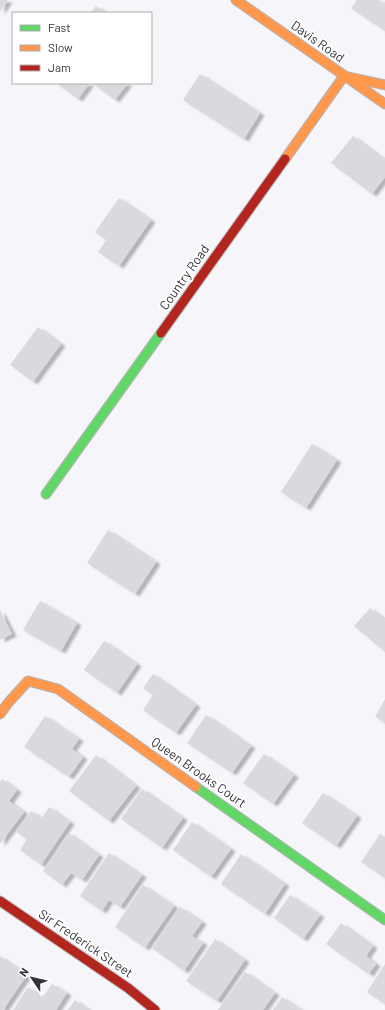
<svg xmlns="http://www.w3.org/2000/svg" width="385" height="1010" font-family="Barlow,sans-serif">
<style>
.building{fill:#dadade;filter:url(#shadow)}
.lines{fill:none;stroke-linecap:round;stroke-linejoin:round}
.fast-casing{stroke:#b5b5b9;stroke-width:11}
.slow-casing{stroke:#b5b5b9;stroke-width:11}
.jam-casing{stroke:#b5b5b9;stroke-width:11}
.fast{stroke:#63d668;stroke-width:9}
.slow{stroke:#ff974d;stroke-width:9}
.jam{stroke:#b3261e;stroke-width:9}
.labels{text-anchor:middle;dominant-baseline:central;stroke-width:4;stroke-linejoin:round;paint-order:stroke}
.street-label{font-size:13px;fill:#343438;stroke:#fff}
</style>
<defs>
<filter id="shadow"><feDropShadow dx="4.5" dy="2.5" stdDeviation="1" flood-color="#0004"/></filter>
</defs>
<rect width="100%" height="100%" fill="#f5f5fa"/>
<g class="building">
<path d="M0 0H8L0 12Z"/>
<path d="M357 0H379L385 4V31L351 8Z"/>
<path d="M96 6 106 13H91Z"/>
<path d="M200 74 260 113 244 139 183 100Z"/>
<path d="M56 83H90L78 99Z"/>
<path d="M92 83H128L115 100Z"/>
<path d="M353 136 385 160V177L372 194 331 163Z"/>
<path d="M119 198 151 220 119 266 98 252 106 240 95 232Z"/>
<path d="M38 327 61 344 33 382 10 365Z"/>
<path d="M312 444 337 460 306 508 281 492Z"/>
<path d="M108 530 156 562 135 594 87 563Z"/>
<path d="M40 601 77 623 61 651 23 630Z"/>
<path d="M370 608 385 620V652L354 626Z"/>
<path d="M0 610 12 634 0 640Z"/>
<path d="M104 641 137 664 117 693 84 670Z"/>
<path d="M153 674 196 705 176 733 143 710 153 695 143 688Z"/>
<path d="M385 699V723L375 717Z"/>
<path d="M206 715 251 746 232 773 187 743Z"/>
<path d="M45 716 79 739 72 749 83 757 69 777 24 747Z"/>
<path d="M264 754 294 775 273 804 243 783Z"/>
<path d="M96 755 136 786 109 821 69 791Z"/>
<path d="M2 779 17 790 9 801 24 812 0 844V782Z"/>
<path d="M142 789 183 818 162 848 121 819Z"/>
<path d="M323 793 357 816 336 846 302 823Z"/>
<path d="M49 807 70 822 41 865 20 850 27 839 16 832 31 811 42 818Z"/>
<path d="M192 822 231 849 211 877 173 850Z"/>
<path d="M69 833 99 855 82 880 71 873 62 885 43 871Z"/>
<path d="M380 834 385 837V878L361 862Z"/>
<path d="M109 853 142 875 120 907 109 900 102 911 80 896Z"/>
<path d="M241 854 285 884 265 914 221 884Z"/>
<path d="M143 885 174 906 145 948 115 927Z"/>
<path d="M290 895 320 915 303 939 274 918Z"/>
<path d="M180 907 202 922 192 936 203 943 184 971 152 948Z"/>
<path d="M341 923 373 946 366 956 376 964 369 974 326 944Z"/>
<path d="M215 939 245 960 217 1001 186 981Z"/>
<path d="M0 956 27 975 3 1010H0Z"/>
<path d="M385 964V1004L367 992Z"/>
<path d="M245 972 275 993 263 1010H218Z"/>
<path d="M52 984 67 993 56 1010H13L28 987 43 997Z"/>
<path d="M282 997 301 1010H273Z"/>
<path d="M75 1000 89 1010H68Z"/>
</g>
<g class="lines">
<defs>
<g id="fast">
<path d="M46 494 161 333"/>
<path d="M196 787 385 920"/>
</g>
<g id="slow">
<path d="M236 0 385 104"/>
<path d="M285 159 344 76 385 85"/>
<path d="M0 714 8 703 28 681 58 689 196 787"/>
</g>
<g id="jam">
<path d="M161 333 285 159"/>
<path d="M0 901 128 988 155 1010"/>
</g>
</defs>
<use href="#fast" class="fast-casing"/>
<use href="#slow" class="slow-casing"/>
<use href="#jam" class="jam-casing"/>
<use href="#fast" class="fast"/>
<use href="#slow" class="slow"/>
<use href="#jam" class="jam"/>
</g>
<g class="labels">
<g class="street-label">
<text transform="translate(318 41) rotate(35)">Davis Road</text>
<text transform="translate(184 277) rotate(-55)">Country Road</text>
<text transform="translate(199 772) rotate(35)">Queen Brooks Court</text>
<text transform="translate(86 943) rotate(34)">Sir Frederick Street</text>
</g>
</g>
<rect x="12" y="12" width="140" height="72" fill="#ffffff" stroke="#aeaeaf"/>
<rect x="20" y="25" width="20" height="6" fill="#63d668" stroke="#aeaeaf"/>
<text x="48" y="32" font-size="12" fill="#343438">Fast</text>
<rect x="20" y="45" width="20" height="6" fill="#ff974d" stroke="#aeaeaf"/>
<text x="48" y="52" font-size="12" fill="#343438">Slow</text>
<rect x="20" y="65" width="20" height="6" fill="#b3261e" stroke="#aeaeaf"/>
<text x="48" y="72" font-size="12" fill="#343438">Jam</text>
<g transform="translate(32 978) rotate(305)" stroke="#ffffff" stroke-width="3" paint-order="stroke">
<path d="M0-3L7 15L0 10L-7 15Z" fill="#343438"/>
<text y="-6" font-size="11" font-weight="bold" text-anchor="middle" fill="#343438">N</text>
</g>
</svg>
